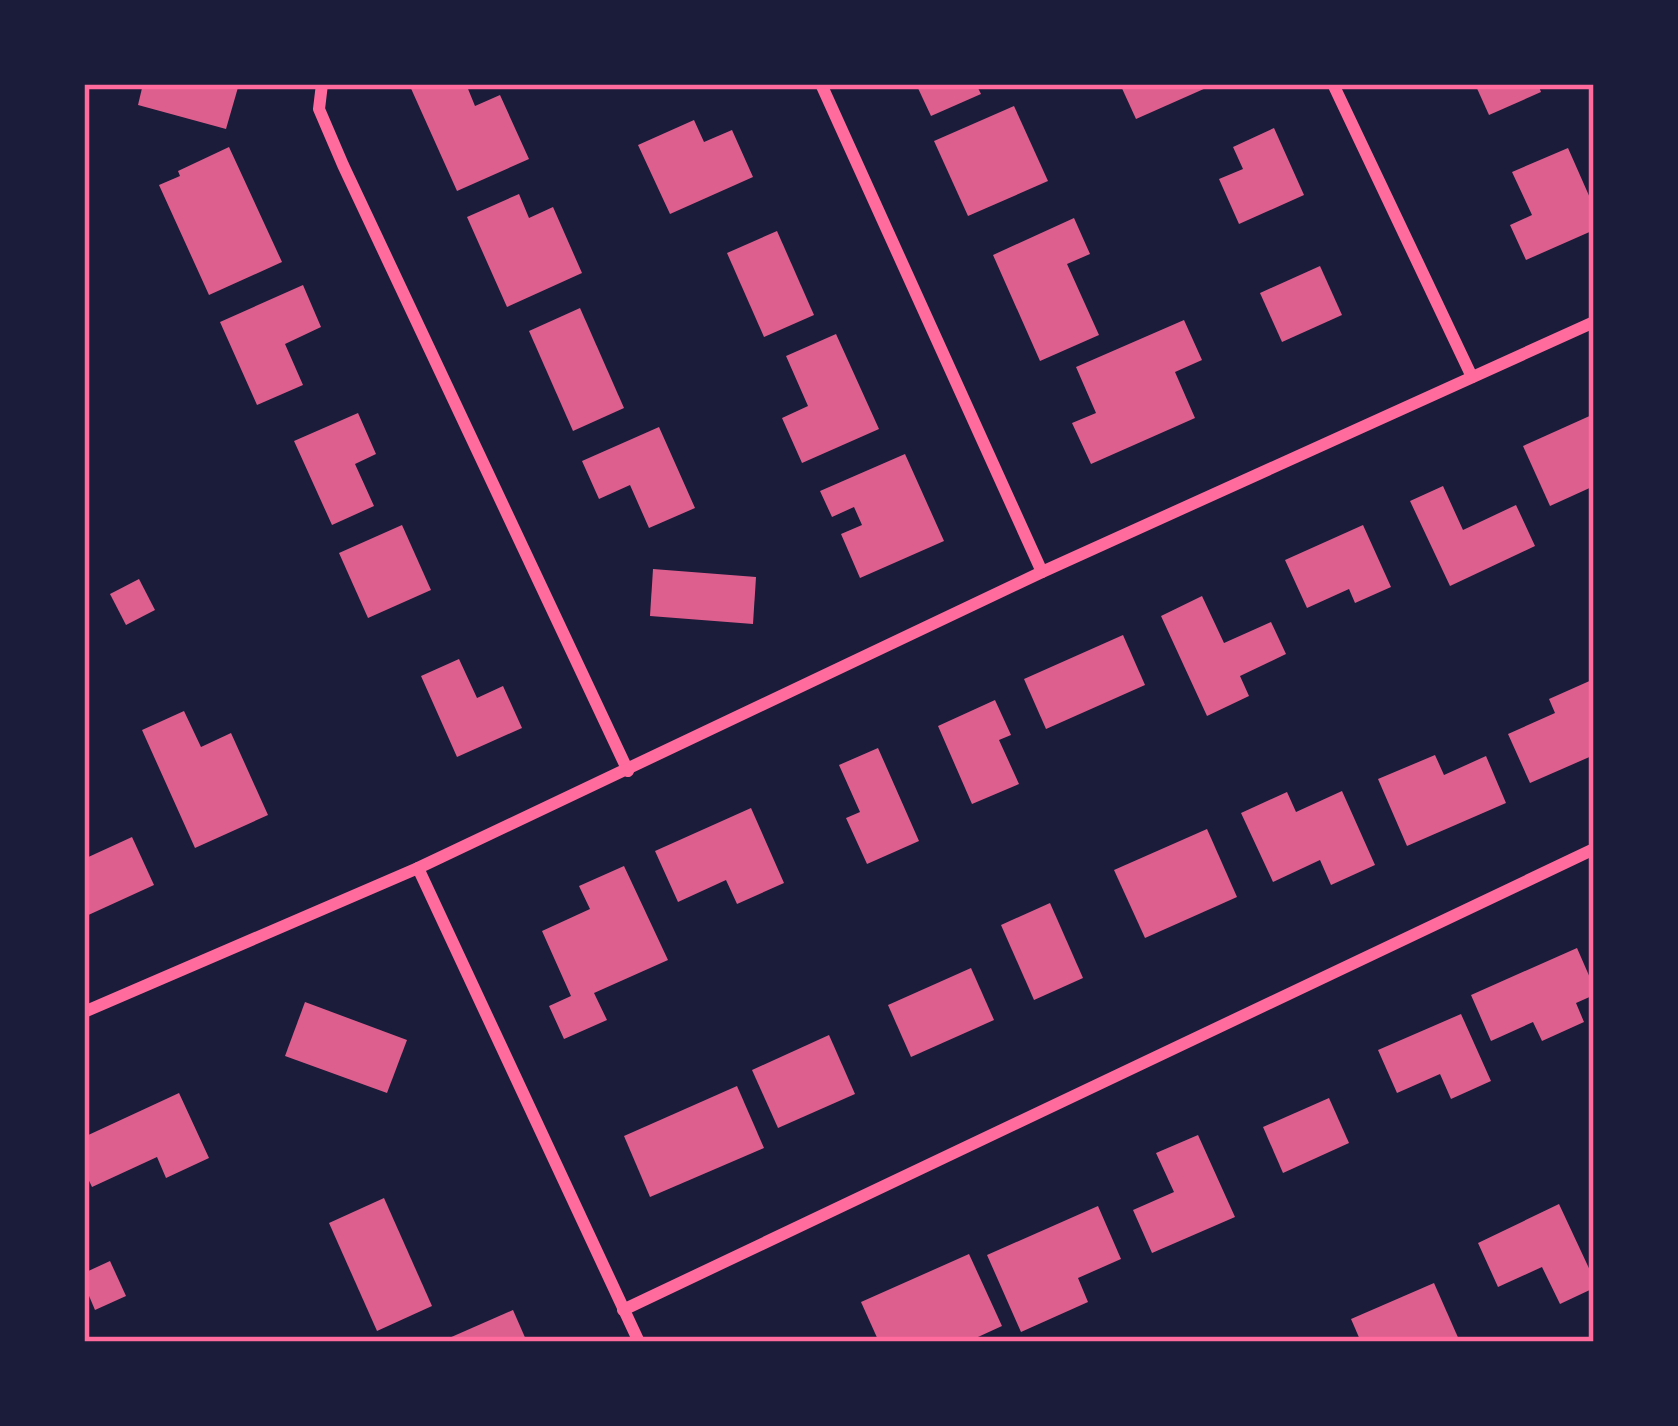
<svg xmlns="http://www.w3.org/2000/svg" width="1678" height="1426" font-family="'Zilla Slab',serif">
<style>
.building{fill:#dd5f8e}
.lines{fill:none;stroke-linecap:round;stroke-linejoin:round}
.minor{stroke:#ff6b9d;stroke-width:12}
.neatline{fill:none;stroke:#ff6b9d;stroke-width:4.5}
</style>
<rect width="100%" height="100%" fill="#1b1b3a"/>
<g class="building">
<path d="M143 84H239L226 129 138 105Z"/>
<path d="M409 84H466L475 106 500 95 529 159 457 191Z"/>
<path d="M916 84H976L981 94 931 116Z"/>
<path d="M1120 84H1215L1136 119Z"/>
<path d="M1475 84H1538L1541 92 1489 115Z"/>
<path d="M1014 106 1048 181 968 216 934 141Z"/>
<path d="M694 120 704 142 732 130 753 177 670 214 638 145Z"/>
<path d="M1274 128 1304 195 1239 224 1219 179 1243 169 1233 147Z"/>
<path d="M229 147 282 262 209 295 159 185 180 176 178 171Z"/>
<path d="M1568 148 1594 207V230L1526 260 1510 225 1532 215 1512 172Z"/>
<path d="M519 194 529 218 553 207 582 273 507 307 467 217Z"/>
<path d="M1074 218 1090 254 1067 264 1099 335 1040 361 993 255Z"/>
<path d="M777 231 814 315 764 337 727 253Z"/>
<path d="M1320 266 1342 315 1282 342 1260 293Z"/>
<path d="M303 285 321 327 285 344 303 385 257 405 220 322Z"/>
<path d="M580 308 624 408 573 431 529 331Z"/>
<path d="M1184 320 1202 360 1175 372 1195 418 1091 464 1072 423 1096 413 1076 367Z"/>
<path d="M836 334 879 429 802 463 782 418 808 406 786 356Z"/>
<path d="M358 413 376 454 355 464 374 506 332 525 294 441Z"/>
<path d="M1594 414V486L1550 506 1523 446Z"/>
<path d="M659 427 695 508 649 528 630 485 599 499 582 461Z"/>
<path d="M905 454 944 541 860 578 841 534 862 525 854 507 832 517 820 491Z"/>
<path d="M1443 486 1463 530 1516 505 1535 546 1450 586 1410 501Z"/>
<path d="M402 525 431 590 368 618 339 553Z"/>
<path d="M1363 525 1391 587 1355 603 1349 589 1307 608 1285 560Z"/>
<path d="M653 569 756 577 753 624 650 616Z"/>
<path d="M139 579 155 610 126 625 110 594Z"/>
<path d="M1202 596 1224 643 1271 622 1286 654 1240 676 1249 696 1207 716 1161 616Z"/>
<path d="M1123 635 1145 685 1046 729 1024 679Z"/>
<path d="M459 659 477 698 503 686 522 728 457 757 421 676Z"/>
<path d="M1594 679V755L1530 783 1508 734 1555 713 1549 699Z"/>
<path d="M995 700 1011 735 999 740 1019 784 972 804 938 726Z"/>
<path d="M184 711 201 747 231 733 268 815 195 848 142 730Z"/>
<path d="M878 748 919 841 867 864 846 818 860 812 839 765Z"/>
<path d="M1435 755 1444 775 1486 756 1506 803 1407 846 1378 779Z"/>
<path d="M1342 791 1375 865 1331 885 1320 860 1273 882 1241 813 1287 792 1296 812Z"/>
<path d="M751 808 784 883 737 904 726 880 678 902 655 851Z"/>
<path d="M1207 829 1237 897 1145 938 1114 870Z"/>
<path d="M132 837 154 885 84 917V859Z"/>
<path d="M624 866 668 960 594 993 607 1020 564 1039 549 1006 571 996 542 931 590 909 579 886Z"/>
<path d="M1050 903 1083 978 1034 1000 1001 925Z"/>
<path d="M1577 948 1594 987V995L1576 1003 1584 1022 1542 1041 1533 1022 1491 1041 1471 995Z"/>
<path d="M971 968 994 1020 911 1057 888 1005Z"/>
<path d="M305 1002 407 1040 387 1093 285 1056Z"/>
<path d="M1461 1014 1491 1081 1451 1099 1440 1074 1397 1093 1378 1050Z"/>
<path d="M829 1035 855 1094 778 1128 752 1070Z"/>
<path d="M737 1086 764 1148 650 1197 624 1136Z"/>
<path d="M179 1093 209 1158 166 1178 157 1157 92 1187 84 1170V1137Z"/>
<path d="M1329 1098 1349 1143 1283 1173 1263 1127Z"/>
<path d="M1198 1135 1235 1217 1152 1253 1133 1210 1174 1192 1156 1153Z"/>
<path d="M384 1198 432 1306 377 1331 329 1223Z"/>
<path d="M1559 1204 1594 1279V1288L1560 1304 1542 1267 1498 1287 1478 1243Z"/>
<path d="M1098 1206 1121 1259 1078 1278 1088 1302 1021 1332 987 1255Z"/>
<path d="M969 1254 1002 1326 967 1342H879L861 1302Z"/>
<path d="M110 1261 126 1296 95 1310 84 1284V1273Z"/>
<path d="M1434 1283 1460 1342H1361L1351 1319Z"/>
<path d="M513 1310 527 1342H440Z"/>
</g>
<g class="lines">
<g class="minor">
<path d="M322 84 319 109 343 165 628 771"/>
<path d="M821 84 1042 572"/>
<path d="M1333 84 1472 377"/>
<path d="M418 868 639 1342"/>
<path d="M84 1012 418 868 1042 572 1594 322"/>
<path d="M623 1310 1594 849"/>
</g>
</g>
<rect width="1678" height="1426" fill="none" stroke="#1b1b3a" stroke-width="174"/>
<rect x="87" y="87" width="1504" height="1252" class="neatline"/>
</svg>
